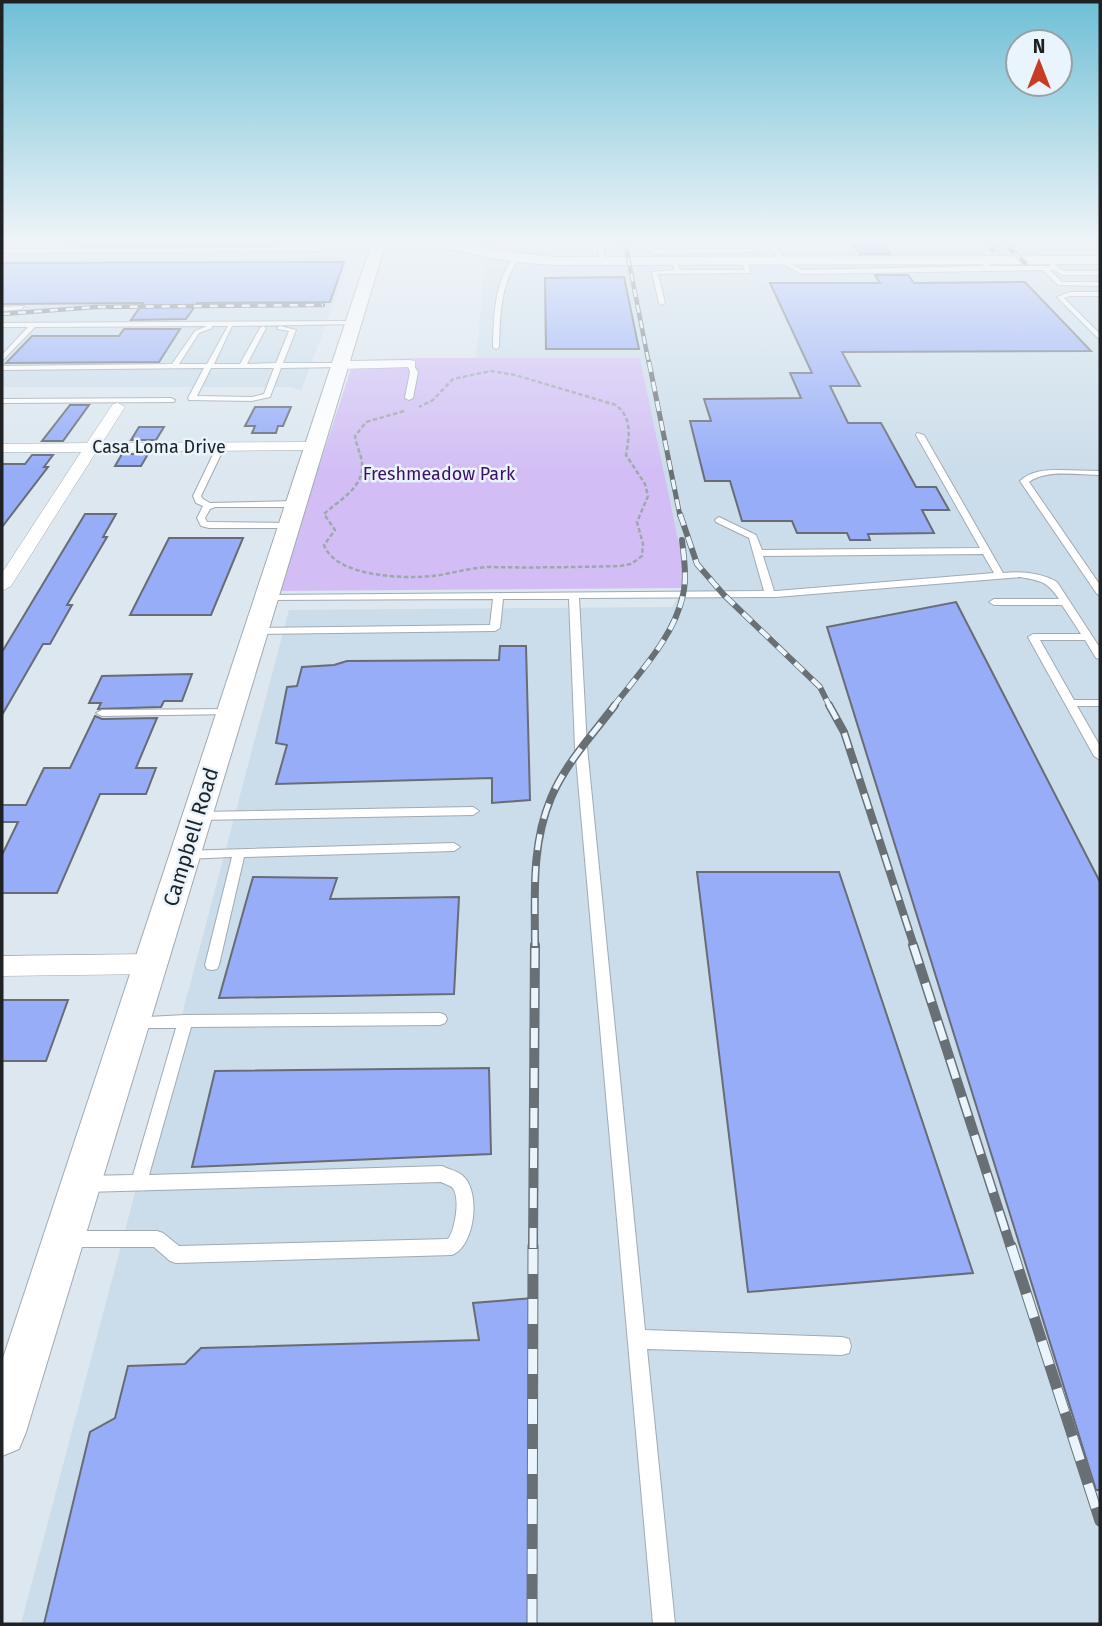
<svg xmlns="http://www.w3.org/2000/svg" width="1102" height="1626" font-family="'Fira Sans',sans-serif">
<style>
.built{fill:#cbddea}
.green{fill:#d2bef5}
.building{fill:#97adf8;stroke:#686c76;stroke-width:2}
.lines{fill:none;stroke-linecap:round;stroke-linejoin:round}
.service-casing{stroke:#a0aab2;stroke-width:2}
.minor-casing{stroke:#a0aab2;stroke-width:1}
.tertiary-casing{stroke:#a0aab2;stroke-width:2}
.path{stroke:#9ea7ad;stroke-width:2.5;stroke-dasharray:4.5 2.5;stroke-linecap:butt}
.service{fill:#fff;fill-rule:evenodd}
.minor{fill:#fff;fill-rule:evenodd}
.tertiary{fill:#fff;fill-rule:evenodd}
.rail-far5-casing{stroke:#697075;stroke-width:4.5}
.rail-far4-casing{stroke:#697075;stroke-width:5}
.rail-far3-casing{stroke:#697075;stroke-width:6}
.rail-far2-casing{stroke:#697075;stroke-width:8}
.rail-far1-casing{stroke:#697075;stroke-width:10}
.rail-casing{stroke:#697075;stroke-width:11}
.rail-far5{stroke:#e9f4fc;stroke-width:2.5;stroke-dasharray:8;stroke-linecap:butt}
.rail-far4{stroke:#e9f4fc;stroke-width:3.5;stroke-dasharray:10;stroke-linecap:butt}
.rail-far3{stroke:#e9f4fc;stroke-width:4.5;stroke-dasharray:12;stroke-linecap:butt}
.rail-far2{stroke:#e9f4fc;stroke-width:5;stroke-dasharray:16;stroke-linecap:butt}
.rail-far1{stroke:#e9f4fc;stroke-width:7;stroke-dasharray:20;stroke-linecap:butt}
.rail{stroke:#e9f4fc;stroke-width:9;stroke-dasharray:25;stroke-linecap:butt}
.labels{text-anchor:middle;dominant-baseline:central;stroke-width:5;stroke-linejoin:round;paint-order:stroke}
.far-street-label{font-size:18px;fill:#1e2225;stroke:#e9f4fc}
.far-park-label{font-size:18px;fill:#3e0f69;stroke:#e9f4fc}
.street-label{font-size:21px;fill:#1e2225;stroke:#e9f4fc}
</style>
<rect width="100%" height="100%" fill="#dce7ef"/>
<g class="built">
<path d="M2 242H357L301 391 291 387H2Z"/>
<path d="M469 242H1100V1624H21L289 610 672 607 684 588 683 563 640 358 476 359 487 246Z"/>
</g>
<path class="green" d="M417 358H640L683 563 684 588 278 591 354 360Z"/>
<g class="building">
<path d="M852 242H882L891 254H860Z"/>
<path d="M344 262 330 302 197 303 186 319 131 320 143 303 2 304V263Z"/>
<path d="M875 275H908L914 283 1025 282 1091 351 842 352 860 386H830L848 423H881L916 487H936L949 510H922L934 533 868 534 870 540H850L847 533H797L792 521H742L730 481H705L690 421H711L704 399 801 398 790 373H812L770 283H880Z"/>
<path d="M624 277 639 349H546L545 278Z"/>
<path d="M124 329H180L159 362 6 363 32 336H119Z"/>
<path d="M70 405H89L63 441H42Z"/>
<path d="M255 407H291L283 426H278L276 433H252L255 426H245Z"/>
<path d="M139 427H164L156 440H131Z"/>
<path d="M122 454H148L141 466H115Z"/>
<path d="M32 455H53L44 467H48L2 527V464H25Z"/>
<path d="M85 514H116L103 537H107L67 605H72L50 644H43L2 715V652Z"/>
<path d="M169 538H243L211 615H130Z"/>
<path d="M956 602 1100 882V1490H1096L827 627Z"/>
<path d="M500 646H526L530 800 492 803V778L276 784 287 745 276 743 287 687 297 686 302 667 334 665 347 661 499 660Z"/>
<path d="M192 674 182 701H164L161 707 98 709 101 703H89L102 676Z"/>
<path d="M95 716 102 719 157 718 136 768H156L146 794H100L57 893H2V855L18 822H2V805H26L44 768H70Z"/>
<path d="M697 872H839L973 1273 748 1292Z"/>
<path d="M253 877 337 878 330 899 459 897 454 994 219 998Z"/>
<path d="M2 1000H68L46 1061H2Z"/>
<path d="M489 1068 491 1154 192 1167 215 1071Z"/>
<path d="M533 1298 532 1624H44L90 1432 115 1418 128 1366 185 1364 201 1348 479 1340 473 1303Z"/>
</g>
<g class="lines">
<defs>
<g id="service">
<path d="M321 242H327L325 249 322 251 2 253V249L320 247Z"/>
<path d="M597 242H603L605 262 600 261Z"/>
<path d="M769 242H775L784 260 802 270 984 266 981 263 984 261 991 266H1051L1045 260 1048 258 1063 271H1100V275H1062L1055 270H1050L1062 282H1100V286L1058 285 1043 270 801 274 780 262Z"/>
<path d="M754 249 756 252 654 254 651 252 654 250Z"/>
<path d="M514 257 519 258C500 285 500 315 499 347L496 349 493 347C494 314 494 284 514 257Z"/>
<path d="M744 259 747 261 751 273 658 274 665 303 662 305 659 303 652 272 674 270 672 260H676L680 270H745L741 261Z"/>
<path d="M1070 292H1100V296H1070L1064 298 1100 334V340L1057 297Z"/>
<path d="M24 306 22 309 2 311V307Z"/>
<path d="M355 321 358 323 357 324 232 326 214 364H240L260 328 263 326 266 328 247 364 276 363 289 331 278 329 277 328 280 326 296 330 283 363H341L344 365 341 367 281 368 270 397 252 401 189 400 188 398 204 368 2 370V366L172 364 195 331 207 326 35 327 2 361V355L28 327H2V323ZM212 326H228L207 364H179L199 333 212 328ZM211 368H274L264 394 252 397 197 396Z"/>
<path d="M410 362 412 363 418 372 413 398 409 400 405 398 410 372 407 364Z"/>
<path d="M171 398 175 400 174 402 2 403V399Z"/>
<path d="M917 433 924 435 1003 573C1022 571 1041 573 1057 582L1100 648V659L1096 658 1085 640H1040L1074 700H1100V706H1077L1100 746V760L1094 756 1028 637 1033 634H1081L1062 605H994L989 602 994 599H1059C1047 581 1041 581 1020 577L776 597 579 598 587 747 645 1330 842 1337 849 1339 851 1346 849 1353 842 1355 647 1349 675 1624H653L575 747 569 599H503L500 628 495 631 255 634 250 631 255 628 490 625 493 599 262 600 260 598 265 595 764 591 749 538 716 522 715 520 719 517 756 535 762 550 980 548 916 435ZM983 554 994 573 776 591H774L763 556Z"/>
<path d="M218 444 225 446 201 496 203 499 210 503 296 501 300 504 296 507H215L210 509 205 518 207 522 289 523 292 524V528H209L201 526 197 518 203 506 196 503 193 496Z"/>
<path d="M1059 470 1100 471V475C1078 475 1047 469 1029 482L1100 585V595L1097 594 1020 481C1030 471 1045 470 1059 470Z"/>
<path d="M230 709 234 710 236 712 234 714 102 716 96 713 102 710Z"/>
<path d="M473 807 479 811 473 815 198 820 192 816 198 812Z"/>
<path d="M454 843 460 847 454 851 244 857 219 965 217 969 212 970 207 969 205 965 232 857 186 859 181 857 180 854 181 851Z"/>
<path d="M440 1013 445 1015 447 1019 445 1023 440 1025 191 1027 149 1175 442 1166C448 1169 458 1171 463 1176 481 1192 475 1246 452 1255L176 1263 170 1261 154 1247H68L62 1245 59 1239 62 1233 68 1231H157L163 1233 179 1246 448 1239C455 1230 461 1197 452 1187 450 1186 443 1183 441 1182L85 1192 79 1189 77 1184 79 1179 85 1176 133 1175 176 1028H134L129 1026 127 1022 129 1018 185 1015Z"/>
</g>
<g id="minor">
<path d="M410 360 415 361V367L341 369 335 365 341 361Z"/>
<path d="M118 403 125 407 102 443 316 442 323 446 316 450 96 452 11 586 2 591V573L81 452H2V444L87 443 113 404Z"/>
<path d="M152 954 161 957 165 964 161 971 152 974 2 976V956Z"/>
</g>
<g id="tertiary">
<path d="M372 242H386L26 1432 19 1449 2 1456V1361Z"/>
<path d="M423 242C467 242 510 253 554 257L1100 256V264L554 265 516 262 430 246Z"/>
</g>
</defs>
<use href="#service" class="service-casing"/>
<use href="#minor" class="minor-casing"/>
<use href="#tertiary" class="tertiary-casing"/>
<path class="path" d="M404 411 366 422 355 436C356 445 361 454 362 463 365 487 339 500 324 514L335 530 324 545C336 577 403 579 432 576 451 574 471 567 491 567 534 568 577 567 620 566L631 564 642 556 643 544 637 522 648 496 645 484 626 455C629 436 633 419 616 405L515 375 491 371 453 379 433 400 419 407"/>
<use href="#service" class="service"/>
<use href="#minor" class="minor"/>
<use href="#tertiary" class="tertiary"/>
<defs>
<g id="rail-far5">
<path d="M625 242 649 364"/>
<path d="M986 242 993 250"/>
<path d="M1003 242 1025 263"/>
<path d="M2 314 96 307 323 305"/>
</g>
<path id="rail-far4" d="M649 362 680 516"/>
<g id="rail-far3">
<path d="M680 514 697 564 724 595 820 687 830 707"/>
<path d="M613 707C639 673 674 637 683 595 687 577 684 558 682 540"/>
</g>
<g id="rail-far2">
<path d="M829 705 844 732 914 946"/>
<path d="M535 946C535 896 531 845 551 798 565 764 593 734 615 705"/>
</g>
<g id="rail-far1">
<path d="M913 945 1011 1248"/>
<path d="M533 1248 535 945"/>
</g>
<g id="rail">
<path d="M1011 1246 1100 1521"/>
<path d="M532 1624 533 1246"/>
</g>
</defs>
<use href="#rail-far5" class="rail-far5-casing"/>
<use href="#rail-far4" class="rail-far4-casing"/>
<use href="#rail-far3" class="rail-far3-casing"/>
<use href="#rail-far2" class="rail-far2-casing"/>
<use href="#rail-far1" class="rail-far1-casing"/>
<use href="#rail" class="rail-casing"/>
<use href="#rail-far5" class="rail-far5"/>
<use href="#rail-far4" class="rail-far4"/>
<use href="#rail-far3" class="rail-far3"/>
<use href="#rail-far2" class="rail-far2"/>
<use href="#rail-far1" class="rail-far1"/>
<use href="#rail" class="rail"/>
</g>
<linearGradient id="sky" x2="0" y2="1"><stop stop-color="#6ebfd6"/><stop offset="0.51" stop-color="#eff4f8"/><stop offset="1" stop-color="#eff4f8" stop-opacity="0"/></linearGradient>
<rect width="1102" height="470" fill="url(#sky)"/>
<g class="labels">
<g class="far-street-label">
<text x="159" y="447">Casa Loma Drive</text>
</g>
<g class="far-park-label">
<text x="439" y="474">Freshmeadow Park</text>
</g>
<g class="street-label">
<text transform="translate(191 837) rotate(-73)">Campbell Road</text>
</g>
</g>
<rect width="1102" height="1626" fill="none" stroke="#1e2225" stroke-width="7"/>
<g transform="translate(1039 63)"><circle r="33" fill="#e9f4fc" stroke="#98a0a6" stroke-width="2"/>
<path d="M0-5L12 26L0 18L-12 26Z" fill="#c73c23"/>
<text y="-10" font-size="19" font-weight="bold" text-anchor="middle" fill="#1e2225">N</text>
</g>
</svg>
